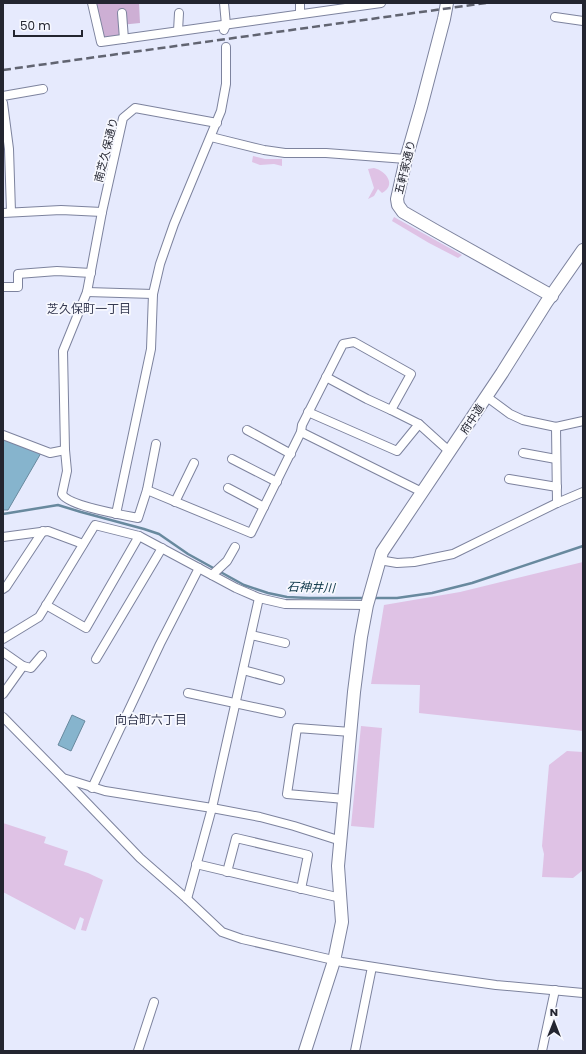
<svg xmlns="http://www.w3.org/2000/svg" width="586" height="1054" font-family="Poppins,'Noto Sans JP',sans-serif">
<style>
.green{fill:#dfc2e5}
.forest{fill:#cdafd4}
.water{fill:#86b4cd;stroke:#68899e}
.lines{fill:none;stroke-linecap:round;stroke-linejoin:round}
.stream{stroke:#68899e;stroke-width:2.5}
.street-casing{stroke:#7d839e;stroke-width:10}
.secondary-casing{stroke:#7d839e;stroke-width:14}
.street{stroke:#fff;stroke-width:8}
.secondary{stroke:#fff;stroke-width:12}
.rail{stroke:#616471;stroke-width:2.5;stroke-dasharray:8 4;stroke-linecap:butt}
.labels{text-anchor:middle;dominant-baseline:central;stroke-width:3.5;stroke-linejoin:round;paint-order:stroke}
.street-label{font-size:11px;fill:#232530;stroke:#f7f8fe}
.neighbourhood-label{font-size:12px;fill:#363a52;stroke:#f7f8fe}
.water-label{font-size:12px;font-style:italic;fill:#0e3749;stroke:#f7f8fe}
</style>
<rect width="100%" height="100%" fill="#e6eafd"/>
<g class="green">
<path d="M253 156 265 159H282V166L274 164 260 165 252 162Z"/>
<path d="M374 168C386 171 397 185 382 193L378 189 374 196 368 199 374 188 368 169Z"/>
<path d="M394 217 462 255 458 258 429 243 392 221Z"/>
<path d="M583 562V731L419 713 420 685 371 684 384 605 460 592Z"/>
<path d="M361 726 382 728 374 828 351 826Z"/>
<path d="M567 751 583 752V870L573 878 542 877 544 854 542 846 549 765Z"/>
<path d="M3 823 46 837 44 843 68 851 64 865 88 873 103 880 86 931 81 930 84 919 80 917 75 930 3 892Z"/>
</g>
<path class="forest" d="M96 3H139L140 23 120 25 122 37 103 39Z"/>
<g class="water">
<path d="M3 439 41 453 8 510H3Z"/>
<path d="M72 715 85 721 71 751 58 745Z"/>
</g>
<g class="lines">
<g class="stream">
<path d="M3 514 58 505 81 512 144 529 159 534 188 554 244 585 268 593 287 597 309 598H366"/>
<path d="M373 598H397L432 593 472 583 583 546"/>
</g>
<defs>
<g id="street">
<path d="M92 3 101 42 381 3"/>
<path d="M224 3 226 25 224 30"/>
<path d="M300 3V14"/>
<path d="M122 13 124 39"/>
<path d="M555 17 583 21"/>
<path d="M178 31 179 13"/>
<path d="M3 96 43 89"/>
<path d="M3 103 9 149 11 212"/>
<path d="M211 137 264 150 285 153H326L406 159"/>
<path d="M3 213 61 210 102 212"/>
<path d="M3 287H18V274L57 271 91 273"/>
<path d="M87 292 153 294"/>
<path d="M326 377 367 399 391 410 419 424 450 452"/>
<path d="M487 397 510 414 523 420 556 427 583 421"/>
<path d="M308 412 397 451 419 424"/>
<path d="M556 427 557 503"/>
<path d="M247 430 291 454"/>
<path d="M301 432 422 492"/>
<path d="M3 435 50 453 65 450"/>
<path d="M156 444 147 490 138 518C123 515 68 506 62 494L67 471 65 450 63 351 87 292 102 212 123 118 135 108 217 123"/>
<path d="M523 453 556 459"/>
<path d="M232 459 277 482"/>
<path d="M509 479 557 487"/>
<path d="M228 488 264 507"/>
<path d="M147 490 251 533 301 432 302 425 343 344 354 342 411 374 391 410"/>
<path d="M175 502 194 463"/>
<path d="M116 514 151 349 153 294 160 264 174 224 221 111 226 84V47"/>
<path d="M3 537 48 531 83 544"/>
<path d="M379 560 397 563 414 562 453 554 557 503 583 492"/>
<path d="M212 575 227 561 235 547"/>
<path d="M3 589 6 587 43 531"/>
<path d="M46 605 86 628 139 536"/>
<path d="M251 635 285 643"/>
<path d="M3 639 39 617 95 525 139 536 236 588 259 598 285 604 367 605"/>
<path d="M3 652 23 666 3 694"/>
<path d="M96 659 162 548"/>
<path d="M23 666 31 668 42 655"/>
<path d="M243 670 280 680"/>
<path d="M188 693 281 713"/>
<path d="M3 717 63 778 105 791 212 808 260 817 294 826 341 841"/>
<path d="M63 778 140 858 187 899 222 932 242 939 342 962 432 976 496 985 583 993"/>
<path d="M92 788 160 644 199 568"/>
<path d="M345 799 287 794 297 728 351 732"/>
<path d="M196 864 341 898"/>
<path d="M227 872 236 838 308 855 301 889"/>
<path d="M187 899 212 808 259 598"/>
<path d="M138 1051 154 1002"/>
<path d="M355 1051 372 967"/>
<path d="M542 1051 555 990"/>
</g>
<g id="secondary">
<path d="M447 3 444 19 421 107 406 159 397 199 398 205 403 212 436 231 552 296"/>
<path d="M305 1051 334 961 342 922 338 866 354 692 361 637 367 605 382 552 502 373 546 303 583 250"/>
</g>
</defs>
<use href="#street" class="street-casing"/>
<use href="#secondary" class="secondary-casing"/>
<use href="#street" class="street"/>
<use href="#secondary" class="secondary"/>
<path class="rail" d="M3 70 486 3"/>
</g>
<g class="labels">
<g class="street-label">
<text transform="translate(106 150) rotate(-76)">南芝久保通り</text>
<text transform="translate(405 167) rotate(-76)">五軒家通り</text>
<text transform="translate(472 419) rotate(-57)">府中道</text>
</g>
<g class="neighbourhood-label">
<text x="89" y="308">芝久保町一丁目</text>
<text x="151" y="719">向台町六丁目</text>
</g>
<g class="water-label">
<text transform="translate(311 587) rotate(2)">石神井川</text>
</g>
</g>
<rect width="586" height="1054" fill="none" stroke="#232530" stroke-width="8"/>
<g transform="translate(554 1022)" stroke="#f7f8fe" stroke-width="3" paint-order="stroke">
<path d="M0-3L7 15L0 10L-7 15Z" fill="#232530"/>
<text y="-6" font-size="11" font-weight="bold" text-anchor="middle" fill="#232530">N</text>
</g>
<path d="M14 30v6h68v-6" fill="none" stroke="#232530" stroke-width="2"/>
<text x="20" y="30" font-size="12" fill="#232530" stroke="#f7f8fe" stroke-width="3" paint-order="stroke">50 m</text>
</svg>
